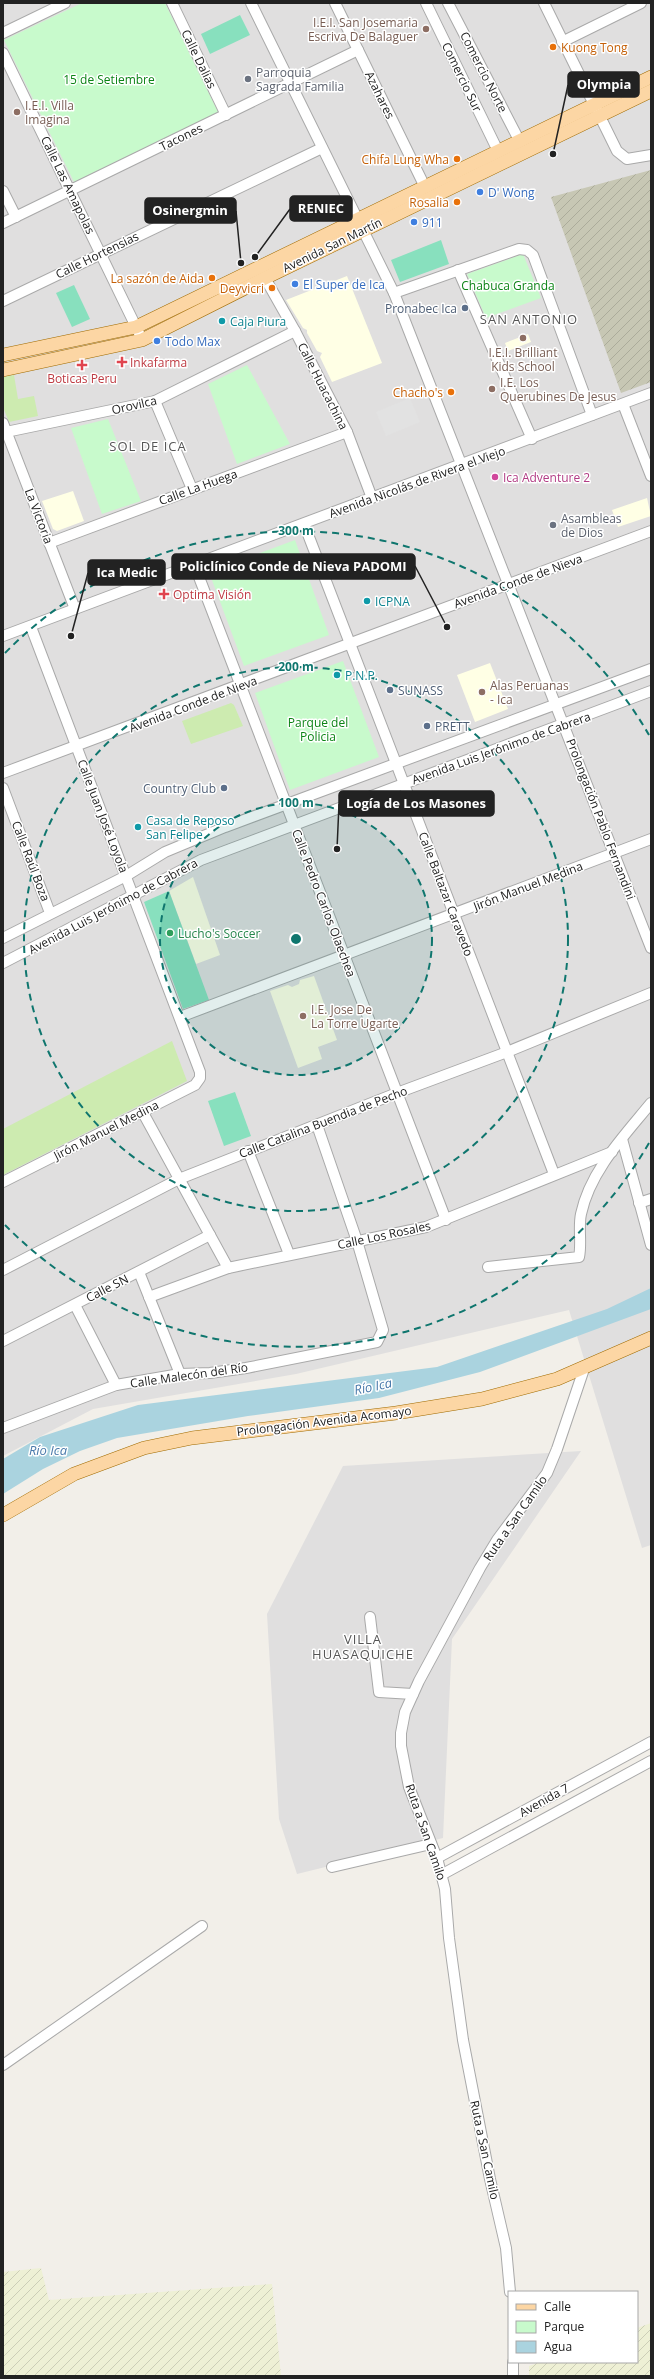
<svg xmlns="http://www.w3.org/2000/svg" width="654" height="2379" font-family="'Open Sans',sans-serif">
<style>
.residential{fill:#e0dfdf}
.education{fill:#ffffe5}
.construction{fill:url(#construction-furrows)}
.farmland{fill:url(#farmland-furrows)}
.grass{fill:#cdebb0}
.park{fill:#c8facc}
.pitch{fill:#88e0be}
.parking{fill:#e2e2e2}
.water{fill:#aad3df}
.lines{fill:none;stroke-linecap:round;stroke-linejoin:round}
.minor-casing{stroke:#a9a9a9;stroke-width:12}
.major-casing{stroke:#a06b00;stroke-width:14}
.minor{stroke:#fff;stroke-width:10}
.major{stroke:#fcd6a4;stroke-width:13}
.ring{fill:none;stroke:#0f766e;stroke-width:2;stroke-dasharray:7 5}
.education-dot{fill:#8d6e63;stroke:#fff;stroke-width:1.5}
.food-dot{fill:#e8710a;stroke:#fff;stroke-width:1.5}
.worship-dot{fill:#6b7280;stroke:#fff;stroke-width:1.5}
.shop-dot{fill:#3f7fe0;stroke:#fff;stroke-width:1.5}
.service-dot{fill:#5c6f8a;stroke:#fff;stroke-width:1.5}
.culture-dot{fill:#0f9aa8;stroke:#fff;stroke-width:1.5}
.health-dot{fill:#e0444e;stroke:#fff;stroke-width:1.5}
.hotel-dot{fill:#d1479c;stroke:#fff;stroke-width:1.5}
.leisure-dot{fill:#2e9e5b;stroke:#fff;stroke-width:1.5}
.labels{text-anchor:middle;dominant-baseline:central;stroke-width:3;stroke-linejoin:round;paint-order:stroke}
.education-label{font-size:12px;fill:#785e54;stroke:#fff;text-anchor:start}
.food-label{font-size:12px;fill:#c56008;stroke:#fff;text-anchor:end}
.street-label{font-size:12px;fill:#222;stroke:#fff}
.worship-label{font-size:12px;fill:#5b616d;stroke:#fff;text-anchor:start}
.park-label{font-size:12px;fill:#0c8416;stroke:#fff}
.shop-label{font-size:12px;fill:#366cbe;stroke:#fff;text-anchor:start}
.service-label{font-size:12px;fill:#4e5e75;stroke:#fff;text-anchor:end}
.culture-label{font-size:12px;fill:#0d838f;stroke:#fff;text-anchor:start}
.health-label{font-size:12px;fill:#be3a42;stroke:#fff;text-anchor:start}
.hotel-label{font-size:12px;fill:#b23c85;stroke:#fff;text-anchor:start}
.leisure-label{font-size:12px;fill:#27864d;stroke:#fff;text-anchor:start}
.neighbourhood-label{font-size:13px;letter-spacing:1px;fill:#555;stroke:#fff}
.water-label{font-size:13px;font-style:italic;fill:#4a7aab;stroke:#fff}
.centre{fill:#0f766e;stroke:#fff;stroke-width:2}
.ring-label{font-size:12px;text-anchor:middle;font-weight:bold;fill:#0f766e;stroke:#fff;stroke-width:3;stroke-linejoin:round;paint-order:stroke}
.leader{fill:none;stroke:#222;stroke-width:1.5}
.callout-dot{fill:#222;stroke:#fff;stroke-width:1.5}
.callout{fill:#222;stroke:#222;stroke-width:1.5}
.callout-label{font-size:13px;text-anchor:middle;font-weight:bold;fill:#fff}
</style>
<defs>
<pattern id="construction-furrows" width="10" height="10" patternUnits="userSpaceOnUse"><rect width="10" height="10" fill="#c7c7b4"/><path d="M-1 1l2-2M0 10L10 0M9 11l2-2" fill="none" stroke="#abab9a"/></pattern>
<pattern id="farmland-furrows" width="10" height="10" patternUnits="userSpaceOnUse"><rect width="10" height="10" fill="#eef0d5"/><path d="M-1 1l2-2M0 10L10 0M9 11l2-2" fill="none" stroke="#ccceb7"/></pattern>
</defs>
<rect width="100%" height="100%" fill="#f2efe9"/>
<g class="residential">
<path d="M3 3H651V1545L642 1548 569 1310 296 1374 93 1409 3 1456Z"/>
<path d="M581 1451 452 1639 443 1838 297 1874 279 1819 267 1614 343 1466Z"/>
</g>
<g class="education">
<path d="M347 276 382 363 332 382 320 357 322 353 317 351 307 333V330L303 328 286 300Z"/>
<path d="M528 334 531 342 508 351 505 343Z"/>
<path d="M73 491 84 521 57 531 53 529 42 501Z"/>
<path d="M647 498 651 516 618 527 612 510Z"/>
<path d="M490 663 508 709 475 722 457 675Z"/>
<path d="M193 877 220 955 196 964 169 891Z"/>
<path d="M314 976 337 1040 318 1047 322 1059 298 1068 270 991 288 985 292 987 299 984 300 980Z"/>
</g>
<path class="construction" d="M651 170V382L621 393 551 197Z"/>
<g class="farmland">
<path d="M41 2268 49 2300 272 2284 281 2376H3V2272Z"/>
<path d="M651 2323V2376H529V2366L540 2362H637V2328Z"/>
</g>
<g class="grass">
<path d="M14 375 18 399 34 396 38 416 9 422 3 407V377Z"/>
<path d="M231 703 234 705 243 726 191 744 182 721Z"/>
<path d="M172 1041 187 1081 3 1175V1129Z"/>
</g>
<g class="park">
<path d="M82 3H165L218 112 74 182 4 40Z"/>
<path d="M523 254 541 298 486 318 467 274Z"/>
<path d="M247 365 290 444 237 464 208 384Z"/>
<path d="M108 419 141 501 102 514 71 428Z"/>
<path d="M295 540 329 635 244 666 209 572Z"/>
<path d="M343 661 379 757 290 790 255 693Z"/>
</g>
<g class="pitch">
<path d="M240 15 250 35 210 54 201 34Z"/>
<path d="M441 240 449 264 400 282 391 260Z"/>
<path d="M74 285 90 319 72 327 56 293Z"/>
<path d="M169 891 209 1000 183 1009 144 902Z"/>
<path d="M235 1092 251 1136 224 1146 208 1101Z"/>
</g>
<path class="parking" d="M410 398 420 422 386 436 376 412Z"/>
<path class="water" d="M651 1288V1309L480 1372 379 1398 248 1416 117 1438 80 1451 43 1469 3 1494V1459L40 1437 138 1405 437 1367 607 1309Z"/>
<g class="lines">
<defs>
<g id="minor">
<path d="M172 3 226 115"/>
<path d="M251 3 394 293 651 948"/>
<path d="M335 3 425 187"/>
<path d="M426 3 498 151"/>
<path d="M448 3 519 140"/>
<path d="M544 3 617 151 627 159 651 155"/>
<path d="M3 33 65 3"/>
<path d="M562 42 641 3"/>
<path d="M3 53 139 333"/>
<path d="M3 191 16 217"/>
<path d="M3 223 358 50"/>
<path d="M458 270 532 439"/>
<path d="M265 278 295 331 347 432 372 498"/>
<path d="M394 293 519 249 527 250 533 255 592 415"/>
<path d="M3 301 322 148"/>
<path d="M155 401 192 489"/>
<path d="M623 404 651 476"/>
<path d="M3 423 75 609"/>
<path d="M6 432 155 401 295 331"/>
<path d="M304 524 554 1174"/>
<path d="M49 543 347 432"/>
<path d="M194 564 446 1220"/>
<path d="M3 636 651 393"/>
<path d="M3 773 651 531"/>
<path d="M3 788 50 913"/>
<path d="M3 938 126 876 165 852 225 827 651 669"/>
<path d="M3 963 201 860 651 691"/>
<path d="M180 1017 651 839"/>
<path d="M142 1111 228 1268"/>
<path d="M622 1139 651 1245"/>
<path d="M248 1151 289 1254"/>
<path d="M3 1182 195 1085 200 1078V1072L31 627"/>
<path d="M639 1203 651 1199"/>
<path d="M488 1267 579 1257C582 1243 578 1228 581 1214 590 1171 624 1136 651 1103"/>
<path d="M3 1270 179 1179 397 1093 507 1052 651 993"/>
<path d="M139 1272 180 1374"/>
<path d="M149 1297 228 1268 426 1227 612 1152"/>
<path d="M75 1305 116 1385"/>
<path d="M3 1341 210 1235"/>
<path d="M3 1428 116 1385 180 1374 210 1373 246 1368 377 1342 383 1330 357 1241 317 1125"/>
<path d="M370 1617 379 1692 413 1694"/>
<path d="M437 1858 651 1742"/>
<path d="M332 1867 431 1844"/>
<path d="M441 1875 651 1761"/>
<path d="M3 2065 202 1926"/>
<path d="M510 2292 506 2248 490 2179 463 2040 449 1938 445 1889 437 1858 409 1787 401 1746V1733L405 1712 419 1681 480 1568 497 1540 547 1473 557 1449 585 1366"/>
<path d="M513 2376V2362"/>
</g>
<g id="major">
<path d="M3 355 136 327 651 77"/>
<path d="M3 370 142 340 265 278 651 91"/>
<path d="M3 1515 74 1474 144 1448 192 1438 396 1413 482 1399 557 1379 651 1338"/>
</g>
</defs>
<use href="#minor" class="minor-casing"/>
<use href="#major" class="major-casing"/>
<use href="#minor" class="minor"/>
<use href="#major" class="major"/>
</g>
<circle cx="296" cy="939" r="136" fill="#0f766e" fill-opacity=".12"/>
<g class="ring">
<circle cx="296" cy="939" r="136"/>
<circle cx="296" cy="939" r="272"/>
<path d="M649 1143A408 408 0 0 1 5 1225M5 653A408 408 0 0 1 649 735"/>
</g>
<g class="education-dot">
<circle cx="426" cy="29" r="4"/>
<circle cx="17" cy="112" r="4"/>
<circle cx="523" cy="338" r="4"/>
<circle cx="492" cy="389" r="4"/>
<circle cx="482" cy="692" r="4"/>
<circle cx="303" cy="1016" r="4"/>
</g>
<g class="food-dot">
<circle cx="553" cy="47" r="4"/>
<circle cx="457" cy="159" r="4"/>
<circle cx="457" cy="202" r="4"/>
<circle cx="212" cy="278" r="4"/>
<circle cx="272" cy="288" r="4"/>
<circle cx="451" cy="392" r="4"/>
</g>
<g class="worship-dot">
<circle cx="248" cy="79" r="4"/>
<circle cx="553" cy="525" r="4"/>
</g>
<g class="shop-dot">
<circle cx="480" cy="192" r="4"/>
<circle cx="414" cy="222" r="4"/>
<circle cx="295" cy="284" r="4"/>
<circle cx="157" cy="341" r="4"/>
</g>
<g class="service-dot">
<circle cx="465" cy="308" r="4"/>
<circle cx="390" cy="690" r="4"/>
<circle cx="427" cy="726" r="4"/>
<circle cx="224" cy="788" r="4"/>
</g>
<g class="culture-dot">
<circle cx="222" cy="321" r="4"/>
<circle cx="367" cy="601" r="4"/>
<circle cx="337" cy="675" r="4"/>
<circle cx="138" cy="827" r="4"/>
</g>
<g class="health-dot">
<path d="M120 356h4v4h4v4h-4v4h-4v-4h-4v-4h4z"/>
<path d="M80 359h4v4h4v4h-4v4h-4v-4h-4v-4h4z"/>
<path d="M162 588h4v4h4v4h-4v4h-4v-4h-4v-4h4z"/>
</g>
<circle class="hotel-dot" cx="495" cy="477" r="4"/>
<circle class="leisure-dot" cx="170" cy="933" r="4"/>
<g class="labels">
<g class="education-label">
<text x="418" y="22" text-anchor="end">I.E.I. San Josemaria<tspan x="418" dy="14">Escriva De Balaguer</tspan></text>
<text x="25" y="105">I.E.I. Villa<tspan x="25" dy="14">Imagina</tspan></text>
<text x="523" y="352" text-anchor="middle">I.E.I. Brilliant<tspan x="523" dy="14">Kids School</tspan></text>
<text x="500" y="382">I.E. Los<tspan x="500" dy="14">Querubines De Jesus</tspan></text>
<text x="490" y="685">Alas Peruanas<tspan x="490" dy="14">- Ica</tspan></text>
<text x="311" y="1009">I.E. Jose De<tspan x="311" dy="14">La Torre Ugarte</tspan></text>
</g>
<g class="food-label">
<text x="561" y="47" text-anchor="start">Kuong Tong</text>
<text x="449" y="159">Chifa Lung Wha</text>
<text x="449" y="202">Rosalia</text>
<text x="204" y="278">La sazón de Aida</text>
<text x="264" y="288">Deyvicri</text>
<text x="443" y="392">Chacho's</text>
</g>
<g class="street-label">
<text transform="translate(199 59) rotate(64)">Calle Dalias</text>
<text transform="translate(484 72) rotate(63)">Comercio Norte</text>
<text transform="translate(462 77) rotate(64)">Comercio Sur</text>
<text transform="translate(380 95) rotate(64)">Azahares</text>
<text transform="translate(181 137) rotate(-26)">Tacones</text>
<text transform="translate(68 185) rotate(64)">Calle Las Amapolas</text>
<text transform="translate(332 245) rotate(-26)">Avenida San Martín</text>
<text transform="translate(97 255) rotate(-26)">Calle Hortensias</text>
<text transform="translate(323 386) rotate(63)">Calle Huacachina</text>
<text transform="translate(134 405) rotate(-13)">Orovilca</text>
<text transform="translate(417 482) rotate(-20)">Avenida Nicolás de Rivera el Viejo</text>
<text transform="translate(198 487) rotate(-20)">Calle La Huega</text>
<text transform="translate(39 516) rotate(69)">La Victoria</text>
<text transform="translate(518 581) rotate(-20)">Avenida Conde de Nieva</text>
<text transform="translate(193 704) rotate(-21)">Avenida Conde de Nieva</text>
<text transform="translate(501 748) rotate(-20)">Avenida Luis Jerónimo de Cabrera</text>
<text transform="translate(103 816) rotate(69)">Calle Juan José Loyola</text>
<text transform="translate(601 819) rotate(69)">Prolongación Pablo Fernandini</text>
<text transform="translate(31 861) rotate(69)">Calle Raúl Boza</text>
<text transform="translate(528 886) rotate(-21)">Jirón Manuel Medina</text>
<text transform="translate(446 894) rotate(69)">Calle Baltazar Caravedo</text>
<text transform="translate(324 903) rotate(69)">Calle Pedro Carlos Olaechea</text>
<text transform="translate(113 906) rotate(-28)">Avenida Luis Jerónimo de Cabrera</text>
<text transform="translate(323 1122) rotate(-21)">Calle Catalina Buendia de Pecho</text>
<text transform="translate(106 1130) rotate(-27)">Jirón Manuel Medina</text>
<text transform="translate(384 1235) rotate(-12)">Calle Los Rosales</text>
<text transform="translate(107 1288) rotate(-27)">Calle SN</text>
<text transform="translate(189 1375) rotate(-8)">Calle Malecón del Río</text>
<text transform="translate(324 1421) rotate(-7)">Prolongación Avenida Acomayo</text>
<text transform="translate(515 1518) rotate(-55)">Ruta a San Camilo</text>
<text transform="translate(544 1800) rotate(-29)">Avenida 7</text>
<text transform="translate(426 1832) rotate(71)">Ruta a San Camilo</text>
<text transform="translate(485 2150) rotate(78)">Ruta a San Camilo</text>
</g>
<g class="worship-label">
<text x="256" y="72">Parroquia<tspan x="256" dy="14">Sagrada Familia</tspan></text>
<text x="561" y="518">Asambleas<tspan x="561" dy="14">de Dios</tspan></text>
</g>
<g class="park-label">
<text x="109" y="79">15 de Setiembre</text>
<text x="508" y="285">Chabuca Granda</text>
<text x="318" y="722">Parque del<tspan x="318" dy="14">Policia</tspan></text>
</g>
<g class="shop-label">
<text x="488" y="192">D' Wong</text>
<text x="422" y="222">911</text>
<text x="303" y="284">El Super de Ica</text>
<text x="165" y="341">Todo Max</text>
</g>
<g class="service-label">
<text x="457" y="308">Pronabec Ica</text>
<text x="398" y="690" text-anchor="start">SUNASS</text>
<text x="435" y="726" text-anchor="start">PRETT</text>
<text x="216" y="788">Country Club</text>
</g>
<g class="culture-label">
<text x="230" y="321">Caja Piura</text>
<text x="375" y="601">ICPNA</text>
<text x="345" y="675">P.N.P.</text>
<text x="146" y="820">Casa de Reposo<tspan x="146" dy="14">San Felipe</tspan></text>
</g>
<g class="health-label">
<text x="130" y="362">Inkafarma</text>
<text x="82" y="378" text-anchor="middle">Boticas Peru</text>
<text x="173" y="594">Optima Visión</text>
</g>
<g class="hotel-label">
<text x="503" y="477">Ica Adventure 2</text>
</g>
<g class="leisure-label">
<text x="178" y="933">Lucho's Soccer</text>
</g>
<g class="neighbourhood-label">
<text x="529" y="319">SAN ANTONIO</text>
<text x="148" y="446">SOL DE ICA</text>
<text x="363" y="1639">VILLA<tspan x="363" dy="15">HUASAQUICHE</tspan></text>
</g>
<g class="water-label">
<text transform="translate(373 1386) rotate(-12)">Río Ica</text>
<text x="48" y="1450">Río Ica</text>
</g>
</g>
<circle cx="296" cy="939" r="6" class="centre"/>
<g class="ring-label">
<text x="296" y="535">300 m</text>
<text x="296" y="671">200 m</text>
<text x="296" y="807">100 m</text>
</g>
<path class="leader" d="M553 154L568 85M255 257L290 209M241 263L236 211M447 627L415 566M71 636L88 573M337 849L339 804"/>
<g class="callout-dot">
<circle cx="553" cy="154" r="4"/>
<circle cx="255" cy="257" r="4"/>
<circle cx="241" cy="263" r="4"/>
<circle cx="447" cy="627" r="4"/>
<circle cx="71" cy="636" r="4"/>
<circle cx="337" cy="849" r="4"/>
</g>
<g class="callout">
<rect x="568" y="72" width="71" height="25" rx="4"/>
<rect x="290" y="196" width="62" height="25" rx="4"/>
<rect x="145" y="198" width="91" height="25" rx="4"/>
<rect x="172" y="554" width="243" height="25" rx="4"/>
<rect x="88" y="560" width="77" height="25" rx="4"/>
<rect x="339" y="791" width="155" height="25" rx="4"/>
</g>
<g class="callout-label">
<text x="604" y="89">Olympia</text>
<text x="321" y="213">RENIEC</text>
<text x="190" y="215">Osinergmin</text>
<text x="293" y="571">Policlínico Conde de Nieva PADOMI</text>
<text x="127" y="577">Ica Medic</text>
<text x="416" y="808">Logía de Los Masones</text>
</g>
<rect width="654" height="2379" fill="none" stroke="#222222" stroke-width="8"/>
<rect x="508" y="2291" width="130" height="72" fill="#ffffff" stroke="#a7a7a7"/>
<rect x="516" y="2304" width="20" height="6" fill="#fcd6a4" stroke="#a7a7a7"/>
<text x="544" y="2311" font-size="12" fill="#222222">Calle</text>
<rect x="516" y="2321" width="20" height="12" fill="#c8facc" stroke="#a7a7a7"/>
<text x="544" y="2331" font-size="12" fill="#222222">Parque</text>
<rect x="516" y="2341" width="20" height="12" fill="#aad3df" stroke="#a7a7a7"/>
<text x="544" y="2351" font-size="12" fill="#222222">Agua</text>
</svg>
